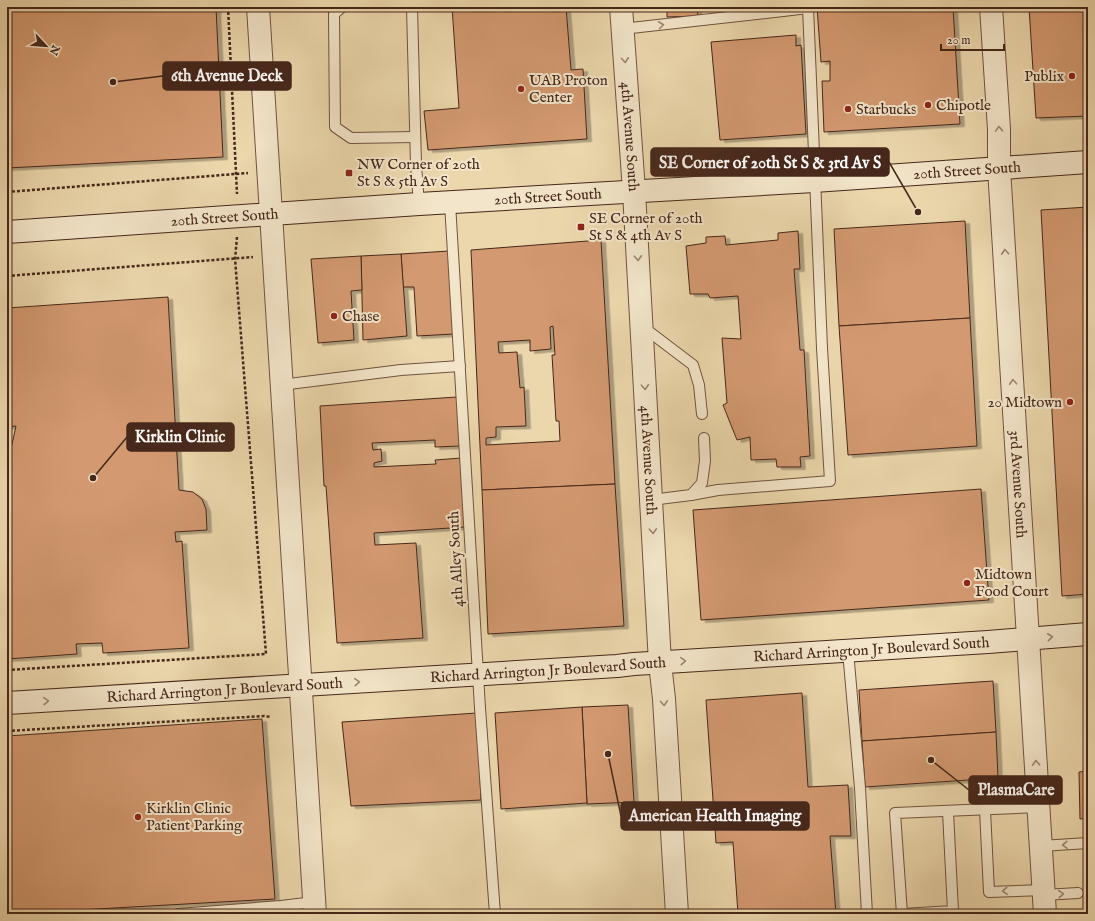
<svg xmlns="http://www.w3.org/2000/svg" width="1095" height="921" font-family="'IM FELL English',serif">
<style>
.building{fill:#d39970;stroke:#46271b;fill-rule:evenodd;filter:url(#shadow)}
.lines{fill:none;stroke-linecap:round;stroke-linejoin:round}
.service-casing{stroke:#70533f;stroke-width:12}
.tertiary-casing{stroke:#70533f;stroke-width:24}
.secondary-casing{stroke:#46271b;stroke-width:24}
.path{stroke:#46271b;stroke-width:2.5;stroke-dasharray:3 2;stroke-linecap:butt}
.service{stroke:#f3e5c9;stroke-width:10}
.tertiary{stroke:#f3e5c9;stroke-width:22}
.secondary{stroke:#f3e5c9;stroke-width:22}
.oneway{stroke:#9c8672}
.poi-dot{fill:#8f2418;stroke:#f3e5c9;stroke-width:1.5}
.labels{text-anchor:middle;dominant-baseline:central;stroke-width:4;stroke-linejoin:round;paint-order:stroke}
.poi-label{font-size:15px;fill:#46271b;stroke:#f3e5c9;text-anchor:start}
.street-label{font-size:15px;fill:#46271b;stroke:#f3e5c9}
.leader{fill:none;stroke:#46271b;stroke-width:1.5}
.callout-dot{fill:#46271b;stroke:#f3e5c9;stroke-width:1.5}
.callout{fill:#46271b;stroke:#46271b;stroke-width:1.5}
.callout-label{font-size:16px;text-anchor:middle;font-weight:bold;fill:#fff}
</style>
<defs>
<filter id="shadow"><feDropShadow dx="4.5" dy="2.5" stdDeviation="0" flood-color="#0004"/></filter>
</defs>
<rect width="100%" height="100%" fill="#ecd7ac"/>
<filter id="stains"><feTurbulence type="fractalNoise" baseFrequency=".005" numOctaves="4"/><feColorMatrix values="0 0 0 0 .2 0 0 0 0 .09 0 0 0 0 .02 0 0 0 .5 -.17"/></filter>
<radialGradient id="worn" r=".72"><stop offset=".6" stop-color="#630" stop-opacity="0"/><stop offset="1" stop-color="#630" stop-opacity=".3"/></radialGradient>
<g class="building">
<path d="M7 7H216L223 157 7 168Z"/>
<path d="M452 7H566L571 70 583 69 587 139 428 150 424 111 459 108Z"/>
<path d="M667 7H697L698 16 667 17Z"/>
<path d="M817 7H953L960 124 824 132 822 81H830V61L821 62Z"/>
<path d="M1029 7H1088V116L1036 118Z"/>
<path d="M796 35V46L801 45 806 134 720 140 711 42Z"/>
<path d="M1088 207V594L1062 596 1041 210Z"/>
<path d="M965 221 970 318 839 326 834 229Z"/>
<path d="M798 231 800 269H794L800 350H804L810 456 800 457 801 467H777L776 459 751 460 750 437 737 440 723 405 727 403 722 338 741 339 738 296 710 298 708 294H690L686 246 706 243V237L725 236 726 245 778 240V233Z"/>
<path d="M601 240 615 484 482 490 471 250ZM553 326 555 355H552L556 421H559L560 441 486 445V438L496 437V427L526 426 524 387 520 388 517 352 499 353 498 342 530 340V351L551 349 550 327Z"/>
<path d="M449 251 454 334 417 336 414 287H403L401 254Z"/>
<path d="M401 254 407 336 363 340 361 256Z"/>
<path d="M361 256 362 290 351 291 354 340 318 343 311 259Z"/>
<path d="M168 297 179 490 193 492 202 499 206 509 207 530 175 532 176 542 182 541 189 648 103 653 102 643 76 644 77 654 7 659V467L16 426 7 427V308Z"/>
<path d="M970 318 977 446 848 455 839 326Z"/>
<path d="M457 397 460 446 435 447V440L372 443 373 450 381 449 382 461 374 463V467L436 464 435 460 461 458 465 527 374 533 375 545 416 543 423 638 337 643 326 486H324L320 406Z"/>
<path d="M615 484 624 626 488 634 482 490Z"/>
<path d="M981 489 989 600 701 620 693 510Z"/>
<path d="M993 681 996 732 862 741 859 690Z"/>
<path d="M802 693 808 787 848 785 851 836H830L836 914H738L733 842 716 843 706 700Z"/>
<path d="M628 705 634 802 587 804 582 707Z"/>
<path d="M582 707 587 803 501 809 495 713Z"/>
<path d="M477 713 481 800 351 806 342 722Z"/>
<path d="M262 719 275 899 7 914V736Z"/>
<path d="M996 732 998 778 865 787 862 741Z"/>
<path d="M1088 771V818L1080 819 1079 772Z"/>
</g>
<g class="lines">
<defs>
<g id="service">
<path d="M342 7 334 14 335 127 351 138 415 137"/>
<path d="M412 7 416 165 419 204"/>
<path d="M782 7 783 11 808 8"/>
<path d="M622 29 783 11"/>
<path d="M450 203 480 708 495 914"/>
<path d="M643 327 693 365 699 385 702 414"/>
<path d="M281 385 401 370 460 366"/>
<path d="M691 495 718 490 830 481 822 348 808 7"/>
<path d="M651 500 691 495 702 483 705 461 704 438"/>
<path d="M848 651 860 788 867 914"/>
<path d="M985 810 989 892 1044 890"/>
<path d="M1041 846 1088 843"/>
<path d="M1044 895 1078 893"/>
<path d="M178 914 281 906 314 902"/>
<path d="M902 914 895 813 1039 807"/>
<path d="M902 914 953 911 948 812"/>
</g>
<g id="tertiary">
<path d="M258 7 315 914"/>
<path id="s1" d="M621 7 634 191 660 663 664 699 677 914"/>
<path id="s2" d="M991 7 999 129V168L1045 914"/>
</g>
<g id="secondary">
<path id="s3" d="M7 232 419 204 814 181 1088 162"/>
<path id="s4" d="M7 703 617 666 634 664 988 642 1088 634"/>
</g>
</defs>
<use href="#service" class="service-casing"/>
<use href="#tertiary" class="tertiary-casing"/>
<use href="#secondary" class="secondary-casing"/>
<g class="path">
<path d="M228 7 237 194"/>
<path d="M7 192 248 173"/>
<path d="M7 276 253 257"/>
<path d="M7 670 266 654 235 259 237 237"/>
<path d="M7 731 264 716 271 717"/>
</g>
<use href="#service" class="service"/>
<use href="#tertiary" class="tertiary"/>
<use href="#secondary" class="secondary"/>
</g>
<defs><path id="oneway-chevron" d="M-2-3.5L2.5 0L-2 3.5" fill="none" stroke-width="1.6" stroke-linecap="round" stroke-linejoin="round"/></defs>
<g class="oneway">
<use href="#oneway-chevron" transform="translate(661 25) rotate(-7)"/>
<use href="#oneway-chevron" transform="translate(625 60) rotate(86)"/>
<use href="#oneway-chevron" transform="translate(999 129) rotate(-92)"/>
<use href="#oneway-chevron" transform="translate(1005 252) rotate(-94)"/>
<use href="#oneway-chevron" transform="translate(638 258) rotate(87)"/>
<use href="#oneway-chevron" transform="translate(1013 382) rotate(-94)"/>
<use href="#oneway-chevron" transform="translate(645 387) rotate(87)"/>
<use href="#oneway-chevron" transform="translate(653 531) rotate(87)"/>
<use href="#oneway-chevron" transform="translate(1050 637) rotate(-6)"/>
<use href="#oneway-chevron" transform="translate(683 661) rotate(-4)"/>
<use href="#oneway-chevron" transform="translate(357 682) rotate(-4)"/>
<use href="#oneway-chevron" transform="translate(46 701) rotate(-4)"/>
<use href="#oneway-chevron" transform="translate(664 703) rotate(86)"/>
<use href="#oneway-chevron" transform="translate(1036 763) rotate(-93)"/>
<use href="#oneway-chevron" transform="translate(1065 845) rotate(176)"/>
<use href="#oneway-chevron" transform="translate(1005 891) rotate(176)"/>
<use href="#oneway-chevron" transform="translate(1061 894) rotate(-4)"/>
</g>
<g class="poi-dot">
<circle cx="1072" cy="76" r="4"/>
<circle cx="521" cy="89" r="4"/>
<circle cx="928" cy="105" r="4"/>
<circle cx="848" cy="109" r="4"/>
<rect x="345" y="169" width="8" height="8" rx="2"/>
<rect x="577" y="223" width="8" height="8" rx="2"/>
<circle cx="334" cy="316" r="4"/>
<circle cx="1070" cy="402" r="4"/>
<circle cx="967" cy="583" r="4"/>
<circle cx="138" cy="817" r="4"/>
</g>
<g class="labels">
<g class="poi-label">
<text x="1064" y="76" text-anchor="end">Publix</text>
<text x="529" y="80">UAB Proton<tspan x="529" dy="17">Center</tspan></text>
<text x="936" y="105">Chipotle</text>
<text x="856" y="109">Starbucks</text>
<text x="357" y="164">NW Corner of 20th<tspan x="357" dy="17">St S &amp; 5th Av S</tspan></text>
<text x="589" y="218">SE Corner of 20th<tspan x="589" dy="17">St S &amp; 4th Av S</tspan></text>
<text x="342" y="316">Chase</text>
<text x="1062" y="402" text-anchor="end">20 Midtown</text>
<text x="975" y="574">Midtown<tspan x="975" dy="17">Food Court</tspan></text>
<text x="146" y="808">Kirklin Clinic<tspan x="146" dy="17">Patient Parking</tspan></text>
</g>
<g class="street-label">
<text stroke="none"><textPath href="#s1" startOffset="130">4th Avenue South</textPath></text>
<text stroke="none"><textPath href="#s3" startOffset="962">20th Street South</textPath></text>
<text stroke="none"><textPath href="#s3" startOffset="542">20th Street South</textPath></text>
<text stroke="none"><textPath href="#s3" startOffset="218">20th Street South</textPath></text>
<text stroke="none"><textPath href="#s1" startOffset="454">4th Avenue South</textPath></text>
<text stroke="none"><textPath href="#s2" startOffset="478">3rd Avenue South</textPath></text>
<text transform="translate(456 559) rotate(-93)">4th Alley South</text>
<text stroke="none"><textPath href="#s4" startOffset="866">Richard Arrington Jr Boulevard South</textPath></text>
<text stroke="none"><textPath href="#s4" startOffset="542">Richard Arrington Jr Boulevard South</textPath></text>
<text stroke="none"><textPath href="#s4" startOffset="218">Richard Arrington Jr Boulevard South</textPath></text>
</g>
</g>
<path class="leader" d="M113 82L163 76M918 212L889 162M93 478L127 437M931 760L969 790M608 754L621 816"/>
<g class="callout-dot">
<circle cx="113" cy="82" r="4"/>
<circle cx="918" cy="212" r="4"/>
<circle cx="93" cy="478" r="4"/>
<circle cx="931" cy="760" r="4"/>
<circle cx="608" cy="754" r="4"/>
</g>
<g class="callout">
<rect x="163" y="62" width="128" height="28" rx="4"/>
<rect x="651" y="148" width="238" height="28" rx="4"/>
<rect x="127" y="423" width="107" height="28" rx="4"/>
<rect x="969" y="776" width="93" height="28" rx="4"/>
<rect x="621" y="802" width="188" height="28" rx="4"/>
</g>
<g class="callout-label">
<text x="227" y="81">6th Avenue Deck</text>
<text x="770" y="168">SE Corner of 20th St S &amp; 3rd Av S</text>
<text x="180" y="442">Kirklin Clinic</text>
<text x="1016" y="795">PlasmaCare</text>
<text x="715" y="821">American Health Imaging</text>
</g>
<rect width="1095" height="921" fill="none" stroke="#ecd7ac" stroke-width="24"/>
<rect x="8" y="8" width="1079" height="905" fill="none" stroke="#46271b" stroke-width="2"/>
<rect x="12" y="12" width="1071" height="897" fill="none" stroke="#46271b"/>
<g transform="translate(46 46) rotate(116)" stroke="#f3e5c9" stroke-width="3" paint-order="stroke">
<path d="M0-3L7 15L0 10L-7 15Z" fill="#46271b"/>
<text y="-6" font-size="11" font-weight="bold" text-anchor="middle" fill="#46271b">N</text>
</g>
<path d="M941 44v6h63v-6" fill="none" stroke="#46271b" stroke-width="2"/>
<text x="947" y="44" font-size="12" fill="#46271b" stroke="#f3e5c9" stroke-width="3" paint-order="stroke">20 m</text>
<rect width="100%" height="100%" filter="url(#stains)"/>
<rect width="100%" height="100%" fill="url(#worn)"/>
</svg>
